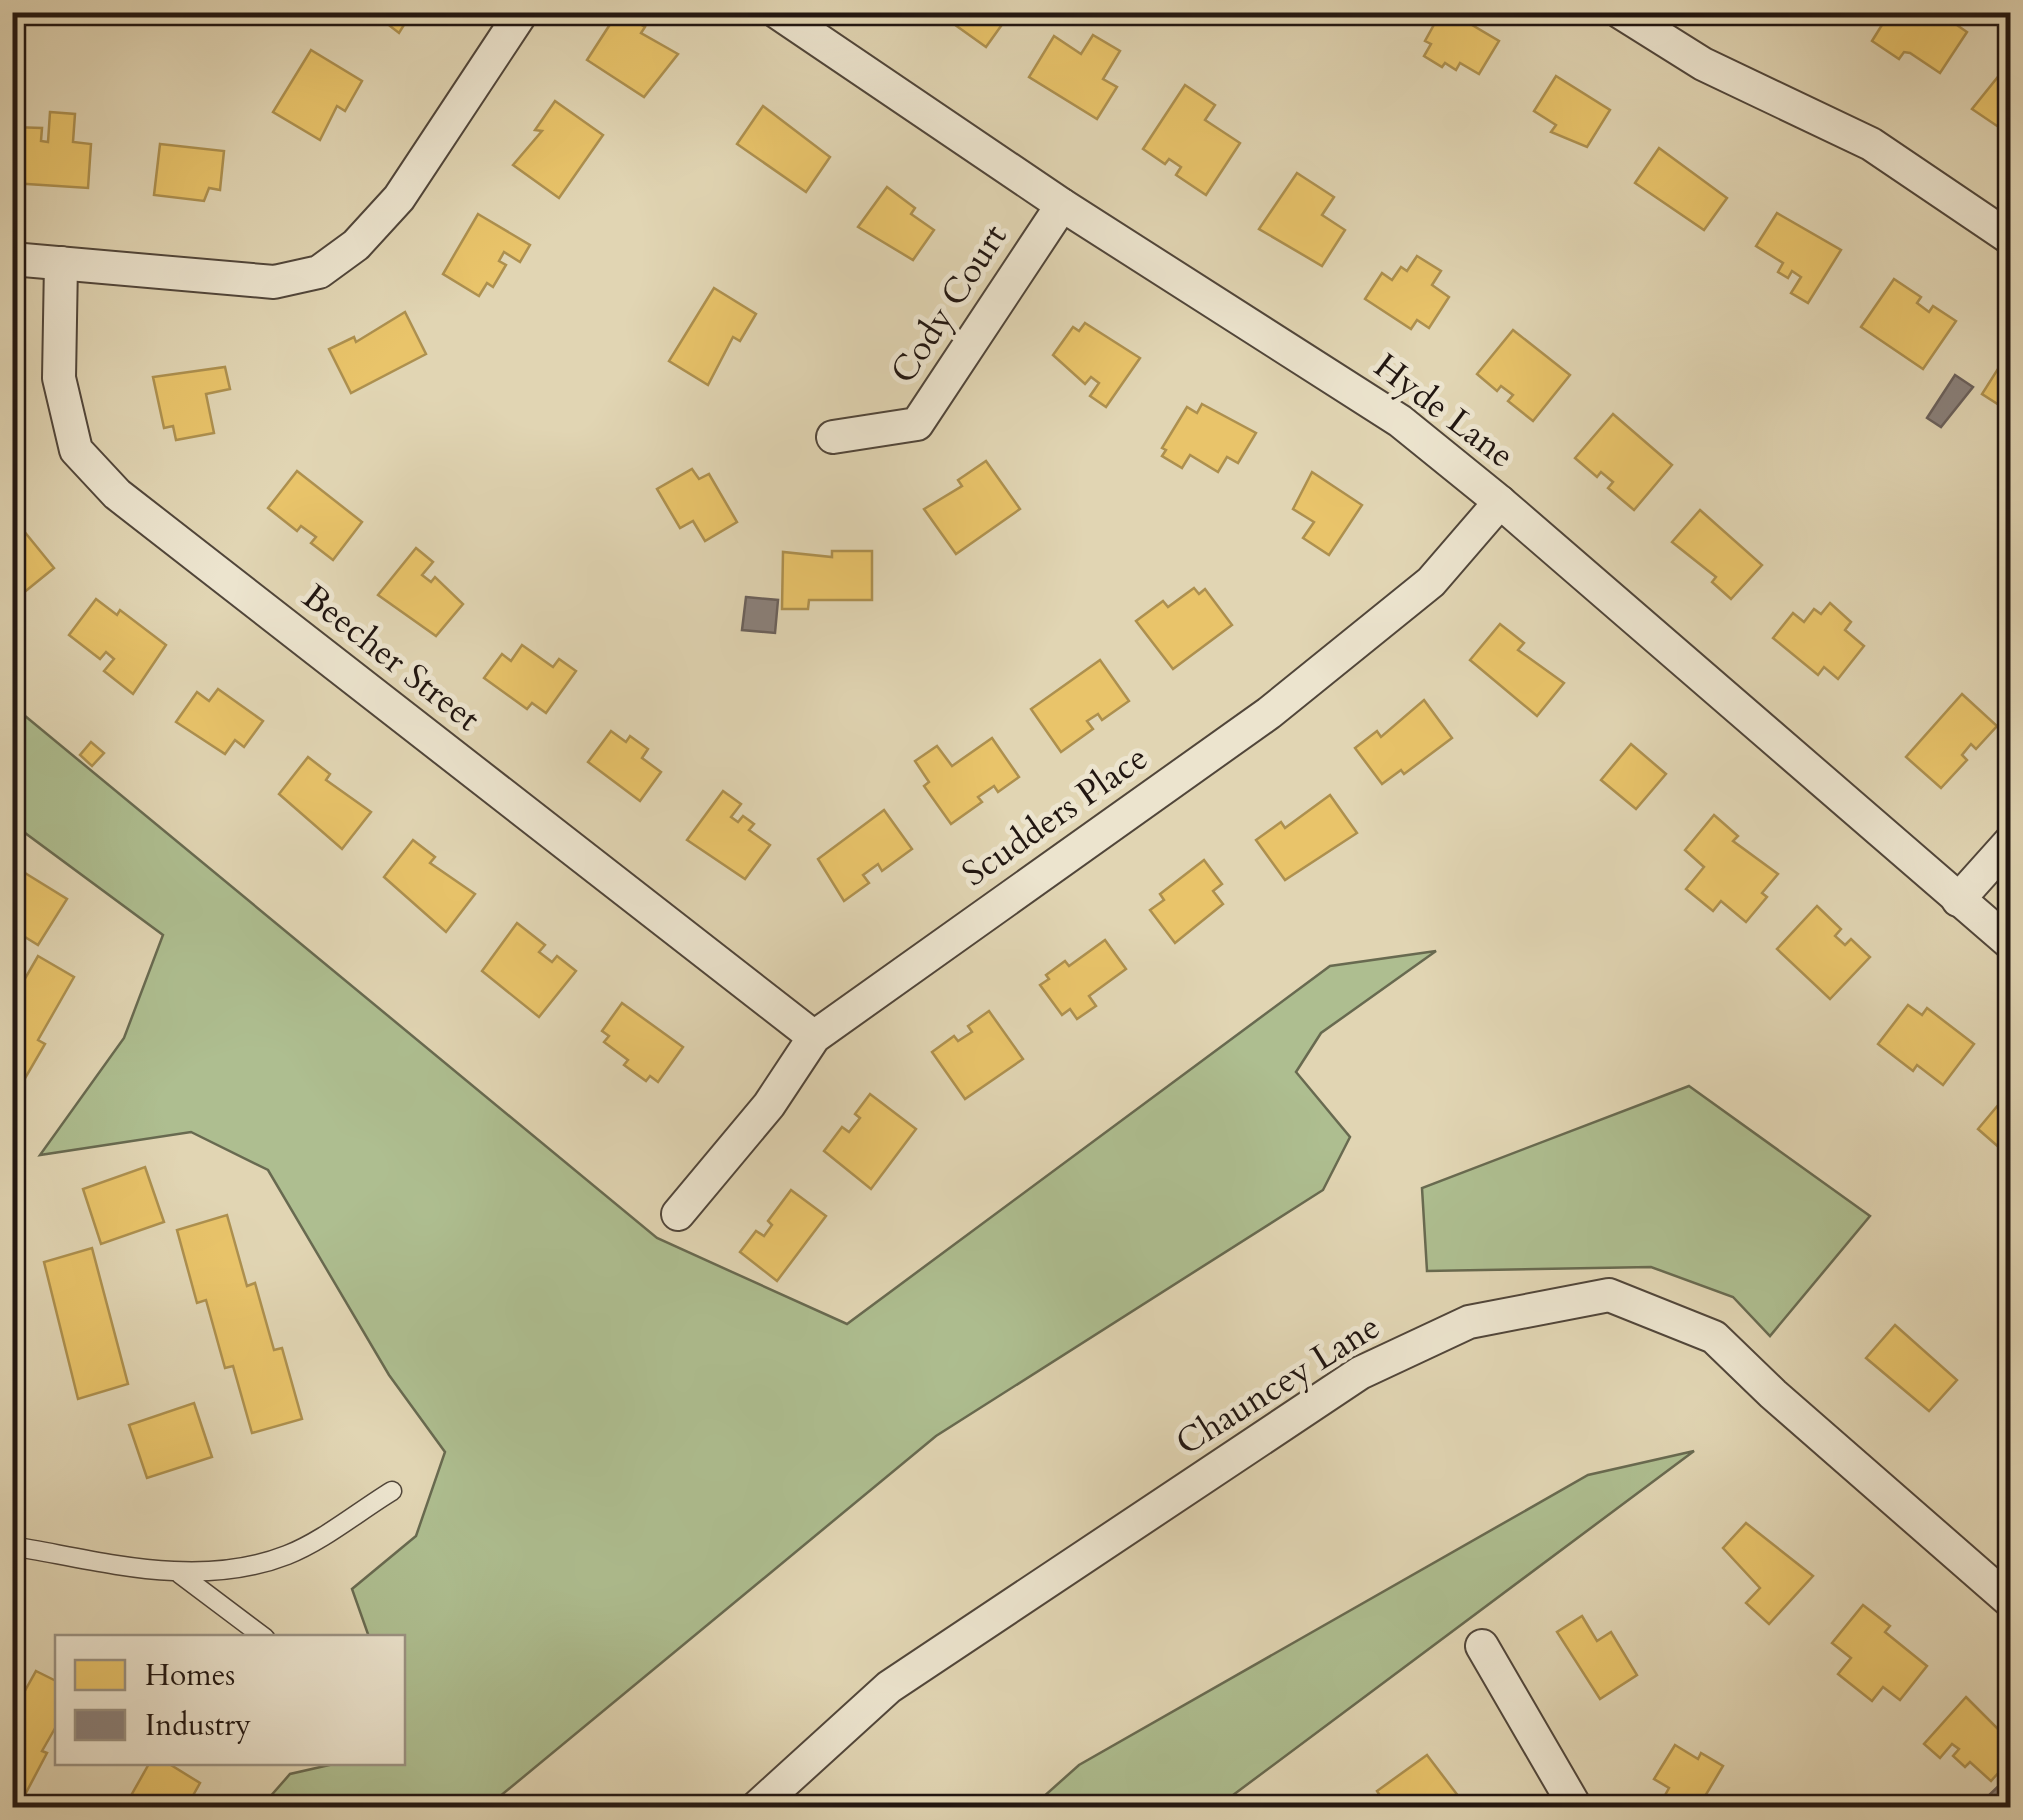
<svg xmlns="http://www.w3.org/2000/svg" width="2023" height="1820" font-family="Cardo,serif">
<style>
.green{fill:#aebe90;stroke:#686a50;stroke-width:2.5}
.homes{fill:#e9c46a;stroke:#ad904f;stroke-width:2.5}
.industry{fill:#8a817c;stroke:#6a615c;stroke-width:2.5}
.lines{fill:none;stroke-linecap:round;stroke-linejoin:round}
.lane-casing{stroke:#51463a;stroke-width:21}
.street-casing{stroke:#51463a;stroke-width:36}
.lane{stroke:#ece4ce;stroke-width:18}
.street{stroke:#ece4ce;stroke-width:32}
.labels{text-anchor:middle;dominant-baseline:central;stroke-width:10;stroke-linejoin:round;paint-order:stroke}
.street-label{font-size:35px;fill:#211611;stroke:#ece4ce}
</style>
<rect width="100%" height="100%" fill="#e1d5b3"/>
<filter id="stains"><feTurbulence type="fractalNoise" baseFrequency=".002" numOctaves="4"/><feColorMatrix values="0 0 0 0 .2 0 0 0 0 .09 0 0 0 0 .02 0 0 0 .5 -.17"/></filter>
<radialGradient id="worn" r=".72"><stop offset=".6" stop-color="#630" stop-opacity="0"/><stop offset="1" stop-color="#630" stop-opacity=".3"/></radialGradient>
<g class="green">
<path d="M13 706 657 1238 847 1324 1330 966 1436 951 1321 1033 1296 1072 1350 1137 1323 1190 936 1436 487 1807H261L290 1774 338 1763 402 1762V1638L369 1637 352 1589 416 1536 445 1452 389 1375 268 1170 191 1132 40 1155 124 1038 163 935 13 824Z"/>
<path d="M1689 1086 1870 1216 1770 1336 1733 1297 1651 1267 1427 1271 1422 1188Z"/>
<path d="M1694 1451 1217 1807H1032L1079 1765 1588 1475Z"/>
</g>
<g class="homes">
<path d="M372 12H412L399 33Z"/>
<path d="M618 12 645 27 641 33 678 54 644 97 587 60Z"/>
<path d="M937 12H1011L986 47Z"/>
<path d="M1441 12H1450L1499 41 1479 74 1460 63 1456 70 1445 63 1442 67 1424 56 1431 44 1425 41Z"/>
<path d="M1890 12H1938L1967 32 1940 73 1910 53 1904 52 1899 59 1872 41Z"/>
<path d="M1093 35 1120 51 1103 79 1117 87 1097 119 1029 77 1054 36 1081 54Z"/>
<path d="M311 50 362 81 345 111 337 106 320 140 273 112Z"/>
<path d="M2005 68 2010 72V123L2003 130 1972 109Z"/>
<path d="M1556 76 1610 110 1587 147 1551 132 1556 125 1534 111Z"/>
<path d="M1185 85 1215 105 1205 120 1240 143 1206 195 1176 175 1181 167 1169 159 1165 164 1143 149Z"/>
<path d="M555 101 603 135 559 198 513 165 542 131 535 130Z"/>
<path d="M763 106 830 157 806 192 737 144Z"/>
<path d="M50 112 75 114 73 142 91 144 88 188 12 183V127L42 128 41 141 48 142Z"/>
<path d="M160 144 224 151 220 190 209 188 204 201 154 195Z"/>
<path d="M1659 148 1727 198 1704 230 1635 183Z"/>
<path d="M1297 173 1334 197 1322 215 1345 230 1322 266 1259 229Z"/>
<path d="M887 187 915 208 911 214 934 230 913 260 858 227Z"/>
<path d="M1777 213 1841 250 1808 303 1791 293 1801 277 1792 271 1788 278 1778 272 1783 263 1756 246Z"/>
<path d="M478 214 530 245 520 262 504 252 499 261 506 265 493 287 487 283 479 296 443 274Z"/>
<path d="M1417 256 1441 271 1432 285 1449 297 1429 328 1417 320 1411 329 1365 299 1382 273 1392 280 1401 267 1407 271Z"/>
<path d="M1894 279 1921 297 1917 303 1929 312 1933 306 1956 321 1923 369 1861 327Z"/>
<path d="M714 288 756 314 740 341 733 337 708 385 669 361Z"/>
<path d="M405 312 426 354 351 393 329 349 354 337 356 342Z"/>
<path d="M1085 323 1140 358 1106 407 1090 396 1099 383 1091 377 1085 384 1053 355 1073 327 1079 331Z"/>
<path d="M1513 330 1570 375 1533 421 1508 401 1513 395 1501 386 1497 391 1477 374Z"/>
<path d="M2008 353 2010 354V412L1982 394Z"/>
<path d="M225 367 230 389 206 394 214 433 176 440 173 426 164 428 153 377Z"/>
<path d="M1202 404 1256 433 1238 463 1227 457 1218 472 1190 455 1182 468 1162 456 1166 450 1162 448 1187 407 1197 413Z"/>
<path d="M1613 414 1672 465 1634 510 1608 488 1613 482 1601 472 1597 477 1575 458Z"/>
<path d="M986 461 1020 509 956 554 924 509 962 486 958 480Z"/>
<path d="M692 469 699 479 709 474 737 522 705 541 693 521 680 528 657 489Z"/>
<path d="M297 471 362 522 333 560 311 543 316 537 301 526 297 531 268 508Z"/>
<path d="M1312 472 1362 505 1329 555 1303 538 1314 522 1293 509Z"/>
<path d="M12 509 23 522 19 525 54 568 22 594 12 583Z"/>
<path d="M1700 510 1762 565 1731 599 1712 582 1716 577 1672 542Z"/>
<path d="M416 548 433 562 422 575 431 582 435 577 463 604 436 636 378 595Z"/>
<path d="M832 551H872V600H809L808 609H782L783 552 832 557Z"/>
<path d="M1194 588 1199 594 1205 589 1232 625 1173 669 1136 621 1163 601 1168 607Z"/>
<path d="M96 599 117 615 120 610 166 645 133 694 104 671 114 659 106 652 100 659 69 635Z"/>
<path d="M1830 603 1851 622 1845 630 1864 646 1838 679 1824 667 1818 675 1773 638 1793 613 1804 622 1814 609 1821 614Z"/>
<path d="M1500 624 1524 643 1518 650 1564 683 1537 716 1470 660Z"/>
<path d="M522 645 553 667 559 659 576 671 546 713 532 703 527 709 484 678 502 654 511 661Z"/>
<path d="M1100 660 1129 701 1102 720 1098 714 1087 721 1093 729 1061 752 1031 709Z"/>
<path d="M218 689 263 721 244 747 235 740 225 754 176 722 197 692 209 701Z"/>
<path d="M1962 694 1997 726 1976 749 1971 744 1962 755 1967 760 1941 788 1906 757Z"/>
<path d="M1424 700 1452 738 1404 774 1401 770 1382 784 1355 748 1377 731 1381 737Z"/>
<path d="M611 731 626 742 630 736 648 749 642 758 661 772 640 801 588 762Z"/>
<path d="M992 738 1019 777 998 792 994 786 978 797 982 802 951 824 924 786 929 782 915 761 937 746 952 766Z"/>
<path d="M91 742 104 753 92 766 80 755Z"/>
<path d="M1631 744 1666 774 1636 809 1601 780Z"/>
<path d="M308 757 330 774 326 780 371 812 342 849 279 794Z"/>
<path d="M723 791 741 804 731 817 738 822 743 816 754 824 749 830 770 845 745 879 687 840Z"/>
<path d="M1330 795 1357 833 1285 880 1256 840 1281 822 1285 828Z"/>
<path d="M884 810 912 849 882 871 878 864 863 875 869 883 844 901 818 859Z"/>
<path d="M1714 815 1738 836 1733 841 1778 874 1762 893 1767 897 1746 922 1721 901 1713 911 1686 889 1704 867 1685 850Z"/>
<path d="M413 840 435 857 430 863 475 894 446 932 384 877Z"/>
<path d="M1204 860 1222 884 1213 891 1223 904 1175 943 1150 910 1164 900 1160 894Z"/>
<path d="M12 865 67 899 38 945 12 929Z"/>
<path d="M1817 906 1841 929 1835 936 1845 945 1851 939 1870 957 1830 999 1777 949Z"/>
<path d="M517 923 545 945 539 952 552 962 557 956 576 971 539 1017 482 971Z"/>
<path d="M1105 940 1126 969 1089 996 1096 1006 1077 1019 1070 1009 1062 1015 1040 985 1049 979 1046 975 1065 961 1069 966Z"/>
<path d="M38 956 74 977 38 1040 45 1044 13 1099 12 1001Z"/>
<path d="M622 1003 683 1047 658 1082 650 1076 646 1081 624 1065 628 1060 604 1042 609 1036 602 1031Z"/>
<path d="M1908 1005 1922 1015 1927 1008 1974 1044 1943 1085 1917 1065 1913 1071 1878 1044Z"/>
<path d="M989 1011 1023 1059 965 1099 932 1052 954 1036 958 1041 972 1032 968 1026Z"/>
<path d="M2010 1091V1157L1978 1129Z"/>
<path d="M870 1094 916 1129 871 1189 824 1151 842 1127 849 1132 860 1118 855 1114Z"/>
<path d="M145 1167 164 1222 101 1244 83 1189Z"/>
<path d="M791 1190 826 1216 777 1281 740 1252 756 1231 764 1236 772 1225 768 1221Z"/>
<path d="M227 1215 247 1286 255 1283 274 1350 282 1348 302 1419 252 1433 233 1366 225 1368 206 1300 197 1303 177 1230Z"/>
<path d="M92 1248 128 1384 78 1399 44 1262Z"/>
<path d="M1895 1325 1957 1380 1929 1411 1866 1358Z"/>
<path d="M194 1403 212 1457 147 1478 129 1425Z"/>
<path d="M1746 1523 1813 1576 1769 1624 1746 1603 1760 1588 1723 1548Z"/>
<path d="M1863 1605 1890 1626 1885 1632 1927 1666 1900 1700 1883 1687 1872 1701 1838 1674 1851 1658 1832 1643Z"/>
<path d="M1582 1616 1597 1641 1611 1632 1637 1675 1600 1699 1557 1632Z"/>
<path d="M36 1671 58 1682V1723L42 1751 47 1753 18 1808H12V1714Z"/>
<path d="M1966 1697 2010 1741V1760L1991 1781 1970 1762 1965 1767 1953 1756 1959 1749 1952 1744 1940 1758 1924 1744Z"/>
<path d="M1675 1745 1698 1759 1701 1753 1723 1766 1698 1808H1681L1664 1797 1669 1788 1654 1779Z"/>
<path d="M1427 1755 1462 1801 1453 1808H1388L1377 1791Z"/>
<path d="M150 1762H166L200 1783 186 1808H124Z"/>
</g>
<g class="industry">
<path d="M1955 375 1973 387 1941 427 1927 418Z"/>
<path d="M746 597 778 600 775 633 742 630Z"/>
<path d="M2010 1775V1808L2001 1801 1995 1806 1987 1797Z"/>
</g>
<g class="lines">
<defs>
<g id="lane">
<path d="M12 1546C102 1561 198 1590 287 1555 323 1541 359 1511 392 1491"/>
<path d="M180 1574 265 1638"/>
</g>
<g id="street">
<path d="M777 12 1062 205 1400 421 1500 502 2010 943"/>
<path d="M1620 12 1703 64 1871 144 2010 238"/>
<path d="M12 259 274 282 319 272 356 245 399 198 522 12"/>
<path d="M61 263 59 378 76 450 117 494 814 1037"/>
<path d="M833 437 917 424 1062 205"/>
<path d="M1958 900 2010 842"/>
<path d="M678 1214 769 1105 814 1037 1269 713 1431 582 1500 502"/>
<path d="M1482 1646 1576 1808"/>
<path d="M756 1808 889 1687 1360 1373 1469 1322 1609 1295 1714 1337 1773 1394 2010 1601"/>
</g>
</defs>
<use href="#lane" class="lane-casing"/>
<use href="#street" class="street-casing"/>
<use href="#lane" class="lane"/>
<use href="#street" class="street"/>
</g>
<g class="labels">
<g class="street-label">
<text transform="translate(949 304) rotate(-57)">Cody Court</text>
<text transform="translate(1444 411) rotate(37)">Hyde Lane</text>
<text transform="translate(391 658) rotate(38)">Beecher Street</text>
<text transform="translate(1055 816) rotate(-35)">Scudders Place</text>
<text transform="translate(1278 1385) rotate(-32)">Chauncey Lane</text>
</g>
</g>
<rect width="2023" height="1820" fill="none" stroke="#e1d5b3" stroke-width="50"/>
<rect x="15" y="15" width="1993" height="1790" fill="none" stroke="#211611" stroke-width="5"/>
<rect x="25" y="25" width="1973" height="1770" fill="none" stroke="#211611" stroke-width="2.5"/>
<rect x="55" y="1635" width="350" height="130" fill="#ece4ce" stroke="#9b9282" stroke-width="2.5"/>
<rect x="75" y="1660" width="50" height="30" fill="#e9c46a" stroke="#9b9282" stroke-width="2.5"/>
<text x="145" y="1685" font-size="30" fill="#211611">Homes</text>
<rect x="75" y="1710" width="50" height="30" fill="#8a817c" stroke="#9b9282" stroke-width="2.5"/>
<text x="145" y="1735" font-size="30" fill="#211611">Industry</text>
<rect width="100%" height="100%" filter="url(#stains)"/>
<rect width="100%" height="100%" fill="url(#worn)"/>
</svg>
